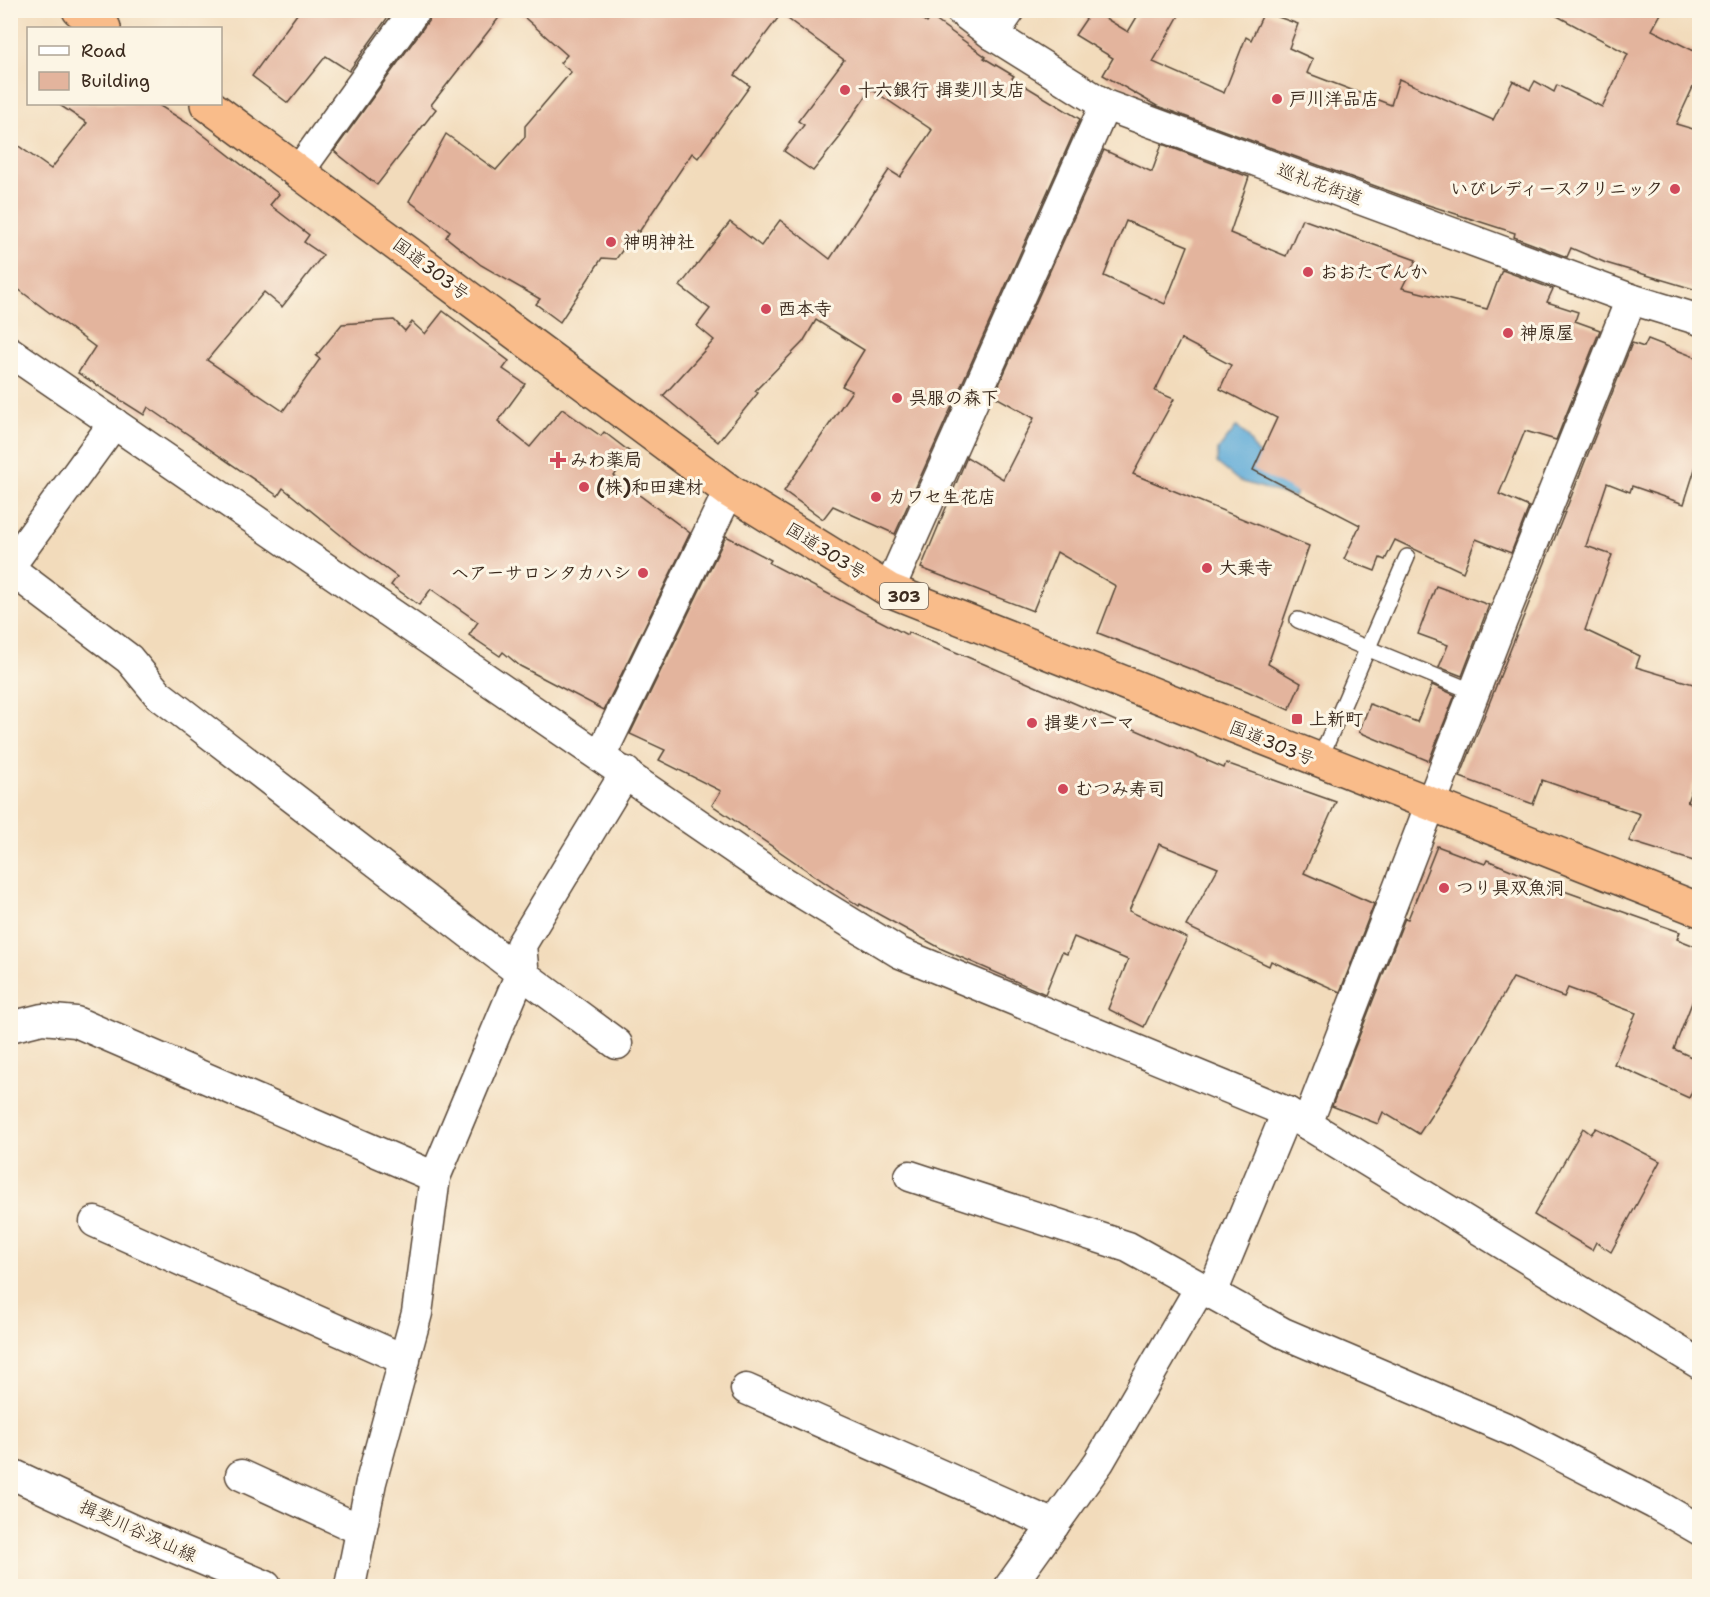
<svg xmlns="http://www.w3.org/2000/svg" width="1710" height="1597" font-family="'Shantell Sans','Klee One',sans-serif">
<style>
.water{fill:#5fabd8;stroke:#4d6a7b;stroke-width:1.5}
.building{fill:#e3b49d;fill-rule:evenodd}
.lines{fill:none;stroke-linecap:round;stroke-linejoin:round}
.service-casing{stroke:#564536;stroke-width:18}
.minor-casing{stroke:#564536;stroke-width:33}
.trunk-casing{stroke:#564536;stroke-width:36}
.service{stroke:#fff;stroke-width:15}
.minor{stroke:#fff;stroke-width:30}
.trunk{stroke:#f9bc8a;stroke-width:33}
.poi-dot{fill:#d1495b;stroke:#fcf5e5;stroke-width:2}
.labels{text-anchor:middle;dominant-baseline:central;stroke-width:6;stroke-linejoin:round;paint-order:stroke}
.shield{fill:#fcf5e5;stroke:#75675a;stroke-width:1.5}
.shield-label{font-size:16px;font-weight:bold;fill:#3b2a1e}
.poi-label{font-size:18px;font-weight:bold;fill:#3b2a1e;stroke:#fcf5e5;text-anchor:start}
.street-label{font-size:18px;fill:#3b2a1e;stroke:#fcf5e5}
</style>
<rect width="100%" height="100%" fill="#fcf5e5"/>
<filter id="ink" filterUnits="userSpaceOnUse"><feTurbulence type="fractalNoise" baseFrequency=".0167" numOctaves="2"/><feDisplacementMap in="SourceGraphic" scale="12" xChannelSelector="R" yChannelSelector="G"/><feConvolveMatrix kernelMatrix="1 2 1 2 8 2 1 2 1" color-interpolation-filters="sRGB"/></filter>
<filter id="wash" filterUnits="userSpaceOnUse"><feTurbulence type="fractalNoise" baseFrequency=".008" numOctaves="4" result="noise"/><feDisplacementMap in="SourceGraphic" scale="24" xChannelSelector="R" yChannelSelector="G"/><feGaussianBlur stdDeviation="1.35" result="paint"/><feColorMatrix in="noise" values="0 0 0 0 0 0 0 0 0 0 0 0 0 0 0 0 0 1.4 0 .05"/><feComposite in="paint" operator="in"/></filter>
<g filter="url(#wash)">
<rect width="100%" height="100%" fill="#f2dbbb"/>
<path class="water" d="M1237 426 1247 436 1256 452 1303 483 1294 497 1239 481 1217 463 1218 450Z"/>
<g id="blocks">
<g class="building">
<path d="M300 10H393L349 71 326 56 288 103 252 76Z"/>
<path d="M432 10H505L431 105 436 109 377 185 334 151 429 20Z"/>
<path d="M516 10H910L927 23 931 17 986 57 984 58 1014 76 1012 78 1080 119 895 534 833 506 823 519 784 491 852 391 842 386 864 350 816 320 803 342 755 391 758 393 718 442 663 396 714 340 697 326 710 309 680 286 730 222 761 246 780 220 830 259 889 170 900 177 932 130 871 89 839 135 841 136 813 171 784 151 804 125 798 121 844 60 781 14 735 75 750 86 698 158 692 153 639 232 637 230 616 259 602 258 560 322 536 304 540 299 481 265 446 237 450 231 409 201 446 134 496 170 525 137V126L571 72 560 63 567 55Z"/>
<path d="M1092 10 1128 32 1141 10H1182L1153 62 1224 93 1246 37 1251 40 1264 12 1298 24 1289 48 1313 59 1307 73 1391 105 1399 79 1493 120 1513 81 1530 90 1535 81 1554 92 1557 85 1602 107 1628 54 1546 10H1663L1652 30 1700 54V72L1676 124 1700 131V291L1606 263 1571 248 1567 257 1514 237 1515 233 1419 202 1157 106 1103 75 1113 58 1075 35Z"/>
<path d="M58 104H157L192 126 279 194 270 205 309 235 304 242 323 255 282 307 264 292 207 360 283 411 320 359 316 356 342 324 394 320 405 331 412 322 425 334 443 311 509 361 503 369 525 384 498 421 530 447 562 409 601 436 604 432 630 452 614 476 690 533 604 710 520 666 503 652 500 656 469 635 478 622 431 589 419 605 391 585 397 577 348 541 283 488 278 496 148 407 144 415 78 373 95 347 10 283V140L51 169 87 123Z"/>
<path d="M1162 144 1249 177 1230 233 1286 256 1302 219 1416 260 1402 288 1487 309 1502 270 1553 289 1547 302 1578 312 1575 321 1600 330 1556 440 1525 431 1499 494 1529 507 1511 553 1476 539 1463 572 1395 540 1385 560 1380 558 1375 571 1344 559 1360 525 1253 470 1277 418 1220 389 1231 365 1181 339 1155 391 1174 399 1133 474 1309 546 1268 664 1301 683 1289 710 1247 691 1098 633 1116 586 1057 552 1033 611 921 568 967 457 1003 479 1034 418 994 396 1104 150 1152 172ZM1126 221 1188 246 1165 304 1104 276Z"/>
<path d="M1648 339 1700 359V453L1684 504 1632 486 1630 492 1607 483 1586 546 1612 555 1585 630 1640 656 1636 667 1700 686V766L1687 802 1700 807V863L1629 841 1640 814 1542 780 1533 804 1460 777 1632 343 1644 347Z"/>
<path d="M726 536 771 560 769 563 907 635 908 632 984 664 1224 768 1226 763 1336 802 1304 873 1374 904 1340 992 1271 961 1269 966 1186 926 1218 868 1159 844 1129 911 1187 938 1144 1027 1108 1009 1128 960 1074 937 1067 954 1062 952 1045 994 942 949 860 904 859 906 712 805 721 791 659 760 665 750 630 734Z"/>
<path d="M1436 586 1489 605 1462 676 1439 667 1448 645 1418 634Z"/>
<path d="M1432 685 1455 695 1429 761 1359 732 1370 704 1417 722Z"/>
<path d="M1437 846 1485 864 1487 860 1547 885 1680 932 1677 939 1700 948V982L1674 1049 1700 1061V1073L1689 1098 1614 1064 1636 1013 1568 988 1564 997 1513 978 1453 1082 1419 1134 1383 1112 1378 1124 1332 1106 1405 918 1408 919Z"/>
<path d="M1583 1128 1591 1134 1596 1128 1660 1161 1611 1252 1596 1242 1592 1250 1534 1215Z"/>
</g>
</g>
</g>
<g filter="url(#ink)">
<use href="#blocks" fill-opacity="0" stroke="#564536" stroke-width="1.5"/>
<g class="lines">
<defs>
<g id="service">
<path d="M1298 620 1474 692"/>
<path d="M1319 761 1407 557"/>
</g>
<g id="minor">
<path d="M960 10 993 35 1105 105 1631 299 1700 320"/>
<path d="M993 35 1010 10"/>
<path d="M299 171 415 10"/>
<path d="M10 352 774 876 900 953 1287 1112 1700 1364"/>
<path d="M10 566 114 423"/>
<path d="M10 569 129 659 158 694 521 973 617 1044"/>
<path d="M889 590 1105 105"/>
<path d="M601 755 729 491"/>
<path d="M10 1027 42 1019 76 1022 435 1177"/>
<path d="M1307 1124 1497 633 1631 299"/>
<path d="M910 1176 1128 1247 1283 1333 1513 1431 1655 1504 1700 1530"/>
<path d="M95 1222 405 1360"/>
<path d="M1212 1293 1287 1112"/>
<path d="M746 1389 1054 1525"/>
<path d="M10 1473 137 1532 266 1586"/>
<path d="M241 1475 361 1530"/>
<path d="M350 1586 371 1482 417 1313 435 1177 521 973 523 966 521 945 626 772"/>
<path d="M1010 1586 1099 1462 1200 1288"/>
</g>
<g id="trunk">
<path d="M79 10 104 28"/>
<path d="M207 104 729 491 889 590 1700 910"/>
</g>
</defs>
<use href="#service" class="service-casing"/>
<use href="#minor" class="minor-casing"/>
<use href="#trunk" class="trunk-casing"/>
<use href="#service" class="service"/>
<use href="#minor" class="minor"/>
<use href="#trunk" class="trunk"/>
</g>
</g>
<g class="poi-dot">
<circle cx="845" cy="90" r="6"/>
<circle cx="1277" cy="99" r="6"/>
<circle cx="1675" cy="189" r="6"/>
<circle cx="611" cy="242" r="6"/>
<circle cx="1308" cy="272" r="6"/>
<circle cx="766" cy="309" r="6"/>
<circle cx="1508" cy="333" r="6"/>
<circle cx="897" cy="398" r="6"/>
<path d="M555 451h6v6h6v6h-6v6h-6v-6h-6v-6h6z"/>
<circle cx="584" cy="487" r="6"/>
<circle cx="876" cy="497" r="6"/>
<circle cx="1207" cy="568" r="6"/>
<circle cx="643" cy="573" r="6"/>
<rect x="1291" y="713" width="12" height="12" rx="3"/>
<circle cx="1032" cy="723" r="6"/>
<circle cx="1063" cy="789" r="6"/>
<circle cx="1444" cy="888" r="6"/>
</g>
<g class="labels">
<rect class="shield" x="880" y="583" width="48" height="26" rx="4.5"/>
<g class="shield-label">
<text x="904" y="596">303</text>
</g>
<g class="poi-label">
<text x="857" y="90">十六銀行 揖斐川支店</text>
<text x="1289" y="99">戸川洋品店</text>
<text x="1663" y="189" text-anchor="end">いびレディースクリニック</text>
<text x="623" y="242">神明神社</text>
<text x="1320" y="272">おおたでんか</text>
<text x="778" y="309">西本寺</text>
<text x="1520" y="333">神原屋</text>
<text x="909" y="398">呉服の森下</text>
<text x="570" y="460">みわ薬局</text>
<text x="596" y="487">(株)和田建材</text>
<text x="888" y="497">カワセ生花店</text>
<text x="1219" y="568">大乗寺</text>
<text x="631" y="573" text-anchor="end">ヘアーサロンタカハシ</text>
<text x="1309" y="719">上新町</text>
<text x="1044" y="723">揖斐パーマ</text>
<text x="1075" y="789">むつみ寿司</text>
<text x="1456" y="888">つり具双魚洞</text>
</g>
<g class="street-label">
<text transform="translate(1320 184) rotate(20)">巡礼花街道</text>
<text transform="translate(431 269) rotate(37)">国道303号</text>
<text transform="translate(826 551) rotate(32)">国道303号</text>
<text transform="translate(1272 743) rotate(22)">国道303号</text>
<text transform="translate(138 1531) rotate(24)">揖斐川谷汲山線</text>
</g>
</g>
<rect width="1710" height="1597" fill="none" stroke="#fcf5e5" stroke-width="36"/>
<rect x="27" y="27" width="195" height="78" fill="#fcf5e5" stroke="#afa495" stroke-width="1.5"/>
<rect x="39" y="46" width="30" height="9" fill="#ffffff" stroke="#afa495" stroke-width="1.5"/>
<text x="81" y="57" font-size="18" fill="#3b2a1e">Road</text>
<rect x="39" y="72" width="30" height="18" fill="#e3b49d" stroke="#afa495" stroke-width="1.5"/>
<text x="81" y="87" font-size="18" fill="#3b2a1e">Building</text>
</svg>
